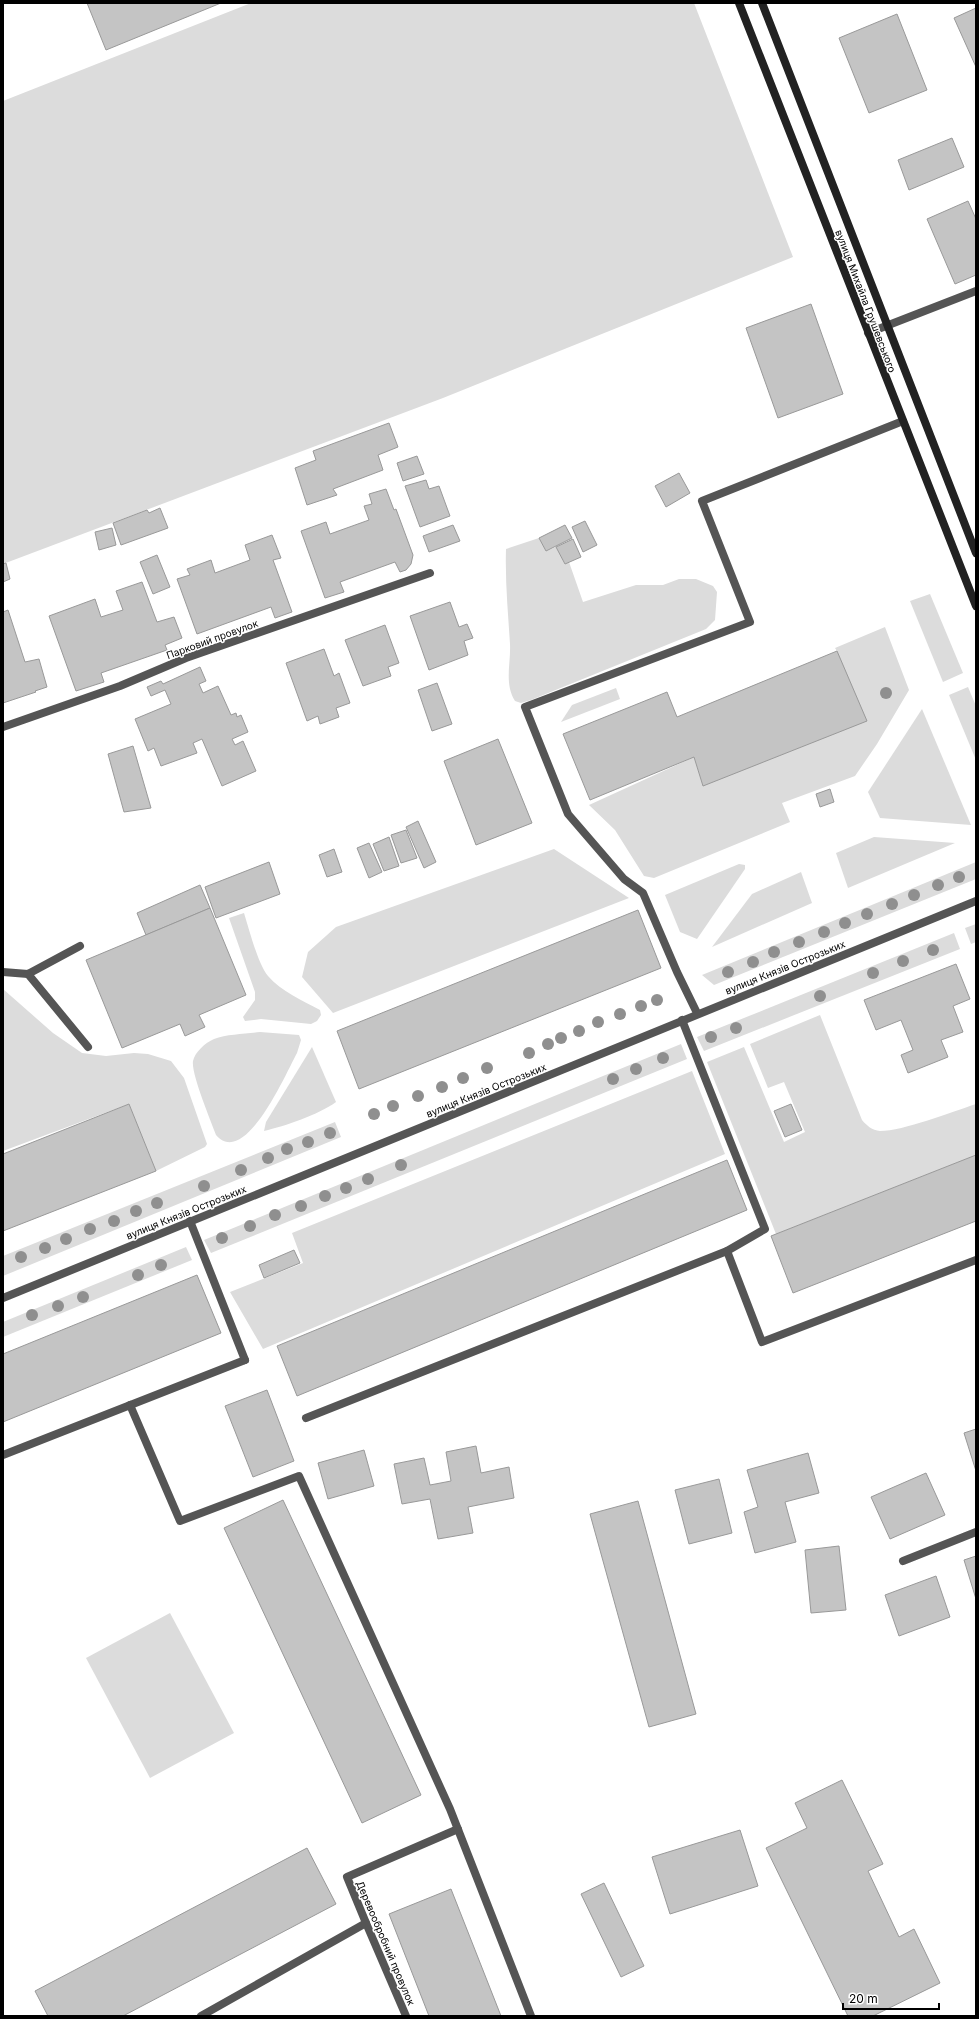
<svg xmlns="http://www.w3.org/2000/svg" width="979" height="2019" font-family="Inter,sans-serif">
<style>
.green{fill:#dcdcdc}
.building{fill:#c4c4c4;stroke:#999}
.lines{fill:none;stroke-linecap:round;stroke-linejoin:round}
.service{stroke:#555;stroke-width:8}
.minor{stroke:#555;stroke-width:8}
.tertiary{stroke:#555;stroke-width:8}
.secondary{stroke:#222;stroke-width:8}
.tree{fill:#8f8f8f}
.labels{text-anchor:middle;dominant-baseline:central;stroke-width:3;stroke-linejoin:round;paint-order:stroke}
.street-label{font-size:10px;fill:#000;stroke:#fff}
</style>
<rect width="100%" height="100%" fill="#fff"/>
<g class="green">
<path d="M251 3H694L793 257 443 398 3 564V101Z"/>
<path d="M539 538 546 551 556 547 565 564 569 562 583 602 636 585H663L679 579H696L713 586 717 592 715 620 706 629 531 700 521 703 515 701C504 684 511 663 510 644 508 612 505 581 506 549Z"/>
<path d="M930 594 963 673 943 682 910 601Z"/>
<path d="M885 627 909 690 877 744 855 776 782 803 790 822 654 878 644 876 615 830 589 805 694 757 703 785 837 651 835 648Z"/>
<path d="M968 687 976 706V760L949 695Z"/>
<path d="M616 688 620 699 561 722 572 705Z"/>
<path d="M922 709 971 825 880 818 868 792Z"/>
<path d="M874 837 955 843 848 888 836 853Z"/>
<path d="M554 849 629 898 333 1013 302 977 308 952 336 927Z"/>
<path d="M976 862V879L714 985 702 975Z"/>
<path d="M739 864 745 865V869L697 939 680 932 665 895Z"/>
<path d="M801 872 812 903 712 947 752 894Z"/>
<path d="M244 913C249 929 258 964 268 976 281 991 303 1001 320 1010L321 1015 317 1021 311 1024 261 1019 245 1021 243 1017 255 1000V992L229 918Z"/>
<path d="M976 924V942L971 944 965 928Z"/>
<path d="M954 933 960 949 704 1051 697 1037Z"/>
<path d="M3 989 53 1033 82 1053 106 1056 134 1053 148 1054 171 1061 184 1078 207 1144 205 1147 156 1171 129 1104 3 1151Z"/>
<path d="M820 1015 862 1120C867 1126 872 1130 880 1131 903 1131 952 1112 976 1104V1155L776 1234 707 1062 744 1047 784 1142 805 1132 784 1082 768 1088 750 1044Z"/>
<path d="M260 1032 299 1035 301 1040 297 1053C286 1073 245 1169 216 1135 211 1121 191 1074 193 1061 195 1052 205 1043 214 1039 227 1034 245 1034 260 1032Z"/>
<path d="M681 1044 687 1059 211 1253 204 1240Z"/>
<path d="M312 1047 336 1102C318 1115 285 1126 264 1131L266 1122Z"/>
<path d="M692 1071 725 1154 263 1349 230 1292 303 1263 292 1233Z"/>
<path d="M335 1122 341 1137 3 1276V1256Z"/>
<path d="M186 1247 192 1260 3 1337V1322Z"/>
<path d="M170 1613 234 1733 150 1778 86 1658Z"/>
</g>
<g class="building">
<path d="M87 3H221L106 50Z"/>
<path d="M976 8V67L954 18Z"/>
<path d="M897 14 927 90 869 113 839 38Z"/>
<path d="M952 138 964 167 909 190 898 160Z"/>
<path d="M968 201 976 219V275L955 284 927 219Z"/>
<path d="M811 304 843 394 778 418 746 328Z"/>
<path d="M389 423 398 447 378 455 383 470 333 489 337 495 307 505 295 468 316 460 313 451Z"/>
<path d="M417 456 424 474 403 481 397 463Z"/>
<path d="M679 473 690 493 666 507 655 486Z"/>
<path d="M426 480 429 489 439 486 450 516 420 527 405 486Z"/>
<path d="M386 489 394 510 396 509 413 555 411 564 406 570 400 572 395 562 340 582 344 592 325 598 301 531 326 522 330 534 369 520 364 506 372 504 369 494Z"/>
<path d="M160 508 168 528 121 545 113 523 147 510 149 513Z"/>
<path d="M585 521 597 545 583 552 572 527Z"/>
<path d="M453 525 460 541 429 552 423 536Z"/>
<path d="M565 525 572 538 546 551 539 538Z"/>
<path d="M112 528 116 545 99 550 95 532Z"/>
<path d="M272 535 281 558 273 560 292 612 275 618 271 607 197 634 177 579 190 575 187 569 211 560 215 573 250 560 245 545Z"/>
<path d="M573 539 581 557 565 564 556 547Z"/>
<path d="M157 555 170 587 153 594 140 562Z"/>
<path d="M6 563 10 579 3 582V564Z"/>
<path d="M142 582 157 622 174 617 182 638 165 645 167 650 101 673 104 682 76 691 49 616 95 599 101 617 123 610 116 591Z"/>
<path d="M450 602 459 627 467 624 473 638 464 641 468 655 429 670 410 616Z"/>
<path d="M8 610 25 662 39 659 47 687 35 691 36 692 3 703V612Z"/>
<path d="M385 625 399 663 388 667 391 676 363 686 345 640Z"/>
<path d="M324 649 334 676 339 673 350 703 336 708 339 717 320 724 318 716 307 721 286 663Z"/>
<path d="M837 651 867 721 703 786 694 757 590 800 563 734 667 692 677 717Z"/>
<path d="M200 667 206 681 199 684 203 693 218 686 231 715 236 713 237 717 241 715 248 732 232 739 235 745 243 741 256 771 222 786 202 739 193 743 197 753 161 766 154 748 148 751 135 719 171 704 165 690 151 696 147 687 161 681 163 684Z"/>
<path d="M437 683 452 724 432 731 418 690Z"/>
<path d="M498 739 532 823 476 845 444 761Z"/>
<path d="M133 746 151 808 124 812 108 754Z"/>
<path d="M830 789 834 802 820 807 816 794Z"/>
<path d="M418 821 436 862 424 868 406 827Z"/>
<path d="M406 830 417 858 401 863 391 835Z"/>
<path d="M389 837 399 866 384 871 373 844Z"/>
<path d="M369 843 382 872 369 878 357 848Z"/>
<path d="M334 849 342 872 327 877 319 855Z"/>
<path d="M269 862 280 894 216 918 205 887Z"/>
<path d="M200 885 210 908 146 935 137 913Z"/>
<path d="M210 908 246 995 199 1015 205 1027 185 1036 180 1024 122 1048 86 960Z"/>
<path d="M638 910 661 968 359 1089 337 1031Z"/>
<path d="M956 964 970 999 953 1006 963 1032 941 1040 948 1057 908 1073 901 1055 913 1050 901 1020 876 1030 864 1000Z"/>
<path d="M129 1104 156 1171 3 1231V1154Z"/>
<path d="M791 1104 802 1130 785 1137 774 1111Z"/>
<path d="M976 1155V1221L793 1293 771 1236Z"/>
<path d="M727 1160 747 1210 297 1396 277 1346Z"/>
<path d="M294 1250 300 1263 264 1278 259 1265Z"/>
<path d="M197 1275 221 1333 3 1422V1354Z"/>
<path d="M267 1390 294 1461 253 1477 225 1406Z"/>
<path d="M976 1429V1471L964 1433Z"/>
<path d="M476 1446 481 1473 509 1467 514 1498 468 1507 473 1533 438 1539 430 1499 402 1504 394 1464 424 1458 430 1485 451 1481 446 1452Z"/>
<path d="M364 1450 374 1486 328 1499 318 1463Z"/>
<path d="M808 1453 819 1493 785 1502 796 1542 755 1553 744 1512 758 1507 747 1470Z"/>
<path d="M926 1473 945 1515 890 1539 871 1497Z"/>
<path d="M719 1479 732 1533 689 1544 675 1490Z"/>
<path d="M283 1500 421 1795 362 1823 224 1528Z"/>
<path d="M638 1501 696 1714 649 1727 590 1514Z"/>
<path d="M839 1546 846 1610 811 1613 805 1550Z"/>
<path d="M976 1556V1599L964 1560Z"/>
<path d="M936 1576 950 1617 899 1636 885 1595Z"/>
<path d="M842 1780 883 1864 868 1871 899 1937 914 1929 940 1983 873 2016H848L766 1848 807 1828 795 1803Z"/>
<path d="M740 1830 758 1886 670 1914 652 1857Z"/>
<path d="M307 1848 336 1904 123 2016H48L35 1991Z"/>
<path d="M604 1883 644 1966 621 1977 581 1894Z"/>
<path d="M451 1889 501 2016H429L389 1914Z"/>
</g>
<g class="lines">
<g class="service">
<path d="M868 333 976 291"/>
<path d="M3 972 28 974 80 946"/>
<path d="M28 974 88 1047"/>
<path d="M697 1013 677 972 643 893 624 879 568 814 525 707 750 622 702 501 903 421"/>
<path d="M727 1251 762 1342 976 1260"/>
<path d="M130 1405 180 1521 299 1476 450 1809 531 2016"/>
<path d="M306 1418 727 1251 765 1229 682 1020"/>
<path d="M3 1455 245 1360"/>
<path d="M903 1561 976 1532"/>
<path d="M366 1923 347 1877 458 1829"/>
</g>
<g class="minor">
<path d="M3 727 120 686 186 658 430 573"/>
<path d="M190 1221 245 1360"/>
<path d="M201 2016 366 1923 406 2016"/>
</g>
<path class="tertiary" d="M3 1298 976 901"/>
<g class="secondary">
<path d="M739 3 976 606"/>
<path d="M762 3 976 553"/>
</g>
</g>
<g class="tree">
<circle cx="886" cy="693" r="6"/>
<circle cx="959" cy="877" r="6"/>
<circle cx="938" cy="885" r="6"/>
<circle cx="914" cy="895" r="6"/>
<circle cx="892" cy="904" r="6"/>
<circle cx="867" cy="914" r="6"/>
<circle cx="845" cy="923" r="6"/>
<circle cx="824" cy="932" r="6"/>
<circle cx="799" cy="942" r="6"/>
<circle cx="933" cy="950" r="6"/>
<circle cx="774" cy="952" r="6"/>
<circle cx="903" cy="961" r="6"/>
<circle cx="753" cy="962" r="6"/>
<circle cx="728" cy="972" r="6"/>
<circle cx="873" cy="973" r="6"/>
<circle cx="820" cy="996" r="6"/>
<circle cx="657" cy="1000" r="6"/>
<circle cx="641" cy="1006" r="6"/>
<circle cx="620" cy="1014" r="6"/>
<circle cx="598" cy="1022" r="6"/>
<circle cx="736" cy="1028" r="6"/>
<circle cx="579" cy="1031" r="6"/>
<circle cx="711" cy="1037" r="6"/>
<circle cx="561" cy="1038" r="6"/>
<circle cx="548" cy="1044" r="6"/>
<circle cx="529" cy="1053" r="6"/>
<circle cx="663" cy="1058" r="6"/>
<circle cx="487" cy="1068" r="6"/>
<circle cx="636" cy="1069" r="6"/>
<circle cx="463" cy="1078" r="6"/>
<circle cx="613" cy="1079" r="6"/>
<circle cx="442" cy="1087" r="6"/>
<circle cx="418" cy="1096" r="6"/>
<circle cx="393" cy="1106" r="6"/>
<circle cx="374" cy="1114" r="6"/>
<circle cx="330" cy="1133" r="6"/>
<circle cx="308" cy="1142" r="6"/>
<circle cx="287" cy="1149" r="6"/>
<circle cx="268" cy="1158" r="6"/>
<circle cx="401" cy="1165" r="6"/>
<circle cx="241" cy="1170" r="6"/>
<circle cx="368" cy="1179" r="6"/>
<circle cx="204" cy="1186" r="6"/>
<circle cx="346" cy="1188" r="6"/>
<circle cx="325" cy="1196" r="6"/>
<circle cx="157" cy="1203" r="6"/>
<circle cx="301" cy="1206" r="6"/>
<circle cx="136" cy="1211" r="6"/>
<circle cx="275" cy="1215" r="6"/>
<circle cx="114" cy="1221" r="6"/>
<circle cx="250" cy="1226" r="6"/>
<circle cx="90" cy="1229" r="6"/>
<circle cx="222" cy="1238" r="6"/>
<circle cx="66" cy="1239" r="6"/>
<circle cx="45" cy="1248" r="6"/>
<circle cx="21" cy="1257" r="6"/>
<circle cx="161" cy="1265" r="6"/>
<circle cx="138" cy="1275" r="6"/>
<circle cx="83" cy="1297" r="6"/>
<circle cx="58" cy="1306" r="6"/>
<circle cx="32" cy="1315" r="6"/>
</g>
<g class="labels">
<g class="street-label">
<text transform="translate(866 301) rotate(69)">вулиця Михайла Грушевського</text>
<text transform="translate(212 639) rotate(-20)">Парковий провулок</text>
<text transform="translate(785 967) rotate(-22)">вулиця Князів Острозьких</text>
<text transform="translate(486 1090) rotate(-22)">вулиця Князів Острозьких</text>
<text transform="translate(186 1212) rotate(-22)">вулиця Князів Острозьких</text>
<text transform="translate(386 1943) rotate(67)">Деревообробний провулок</text>
</g>
</g>
<rect width="979" height="2019" fill="none" stroke="#000000" stroke-width="8"/>
<path d="M843 2003v6h96v-6" fill="none" stroke="#000000" stroke-width="2"/>
<text x="849" y="2003" font-size="12" fill="#000000" stroke="#ffffff" stroke-width="3" paint-order="stroke">20 m</text>
</svg>
